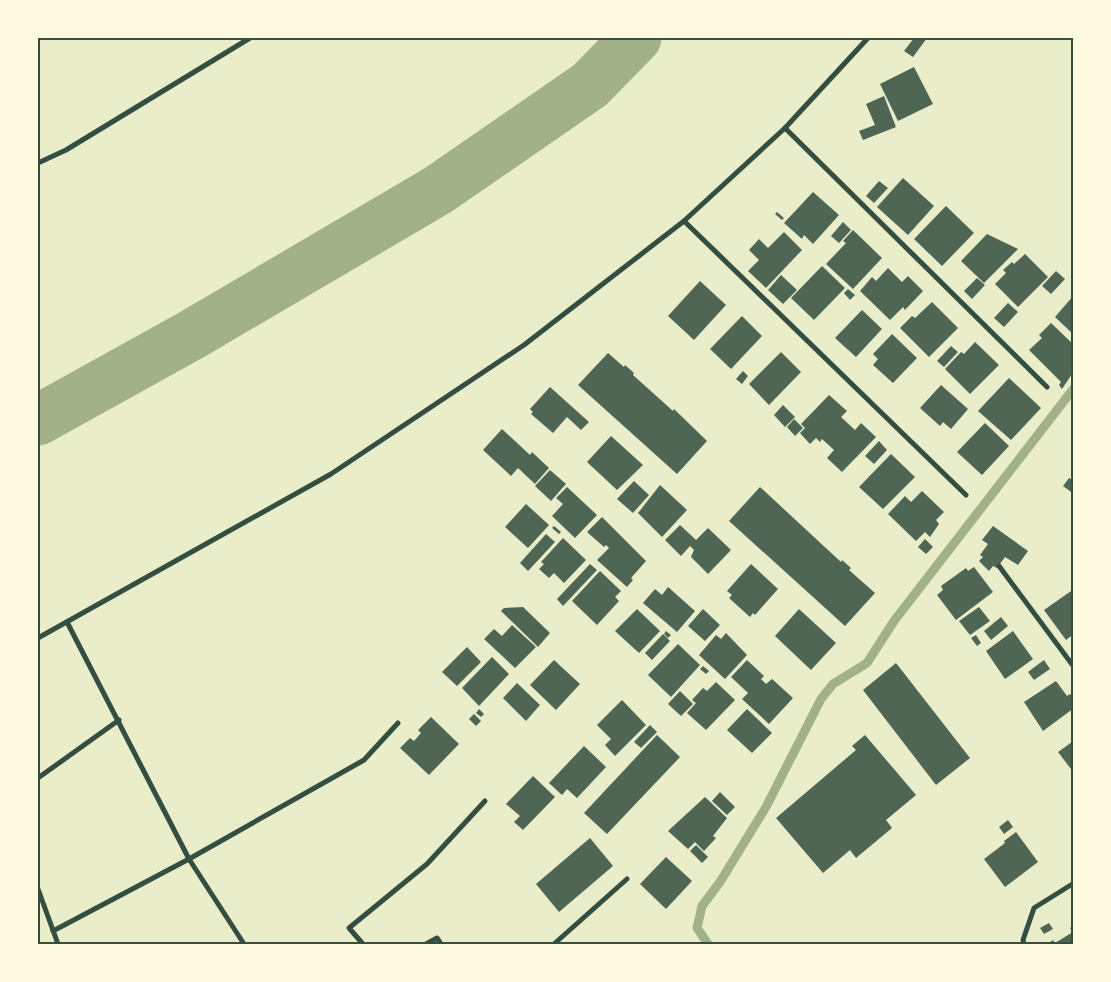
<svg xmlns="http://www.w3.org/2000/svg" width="1111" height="982" font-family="'Varela Round',sans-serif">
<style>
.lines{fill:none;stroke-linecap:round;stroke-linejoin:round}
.stream{stroke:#a3b18a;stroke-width:9}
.river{stroke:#a3b18a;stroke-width:51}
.building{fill:#4f6655}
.minor{stroke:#344e41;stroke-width:5}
.neatline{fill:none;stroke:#344e41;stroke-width:2}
</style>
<rect width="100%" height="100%" fill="#e9edc9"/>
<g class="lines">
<path class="stream" d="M708 944 697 928 702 906 720 882 766 807 821 699 833 684 867 663 894 621 1074 388"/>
<path class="river" d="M38 420 193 334 438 190 590 85 636 38"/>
</g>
<g class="building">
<path d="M914 38H927L913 57 904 51Z"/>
<path d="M914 67 933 104 898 121 880 84Z"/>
<path d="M884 96 896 127 863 140 859 131 875 125 866 104Z"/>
<path d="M903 178 934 206 908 235 877 207Z"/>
<path d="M879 181 888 188 874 203 866 196Z"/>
<path d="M813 192 839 215 813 244 804 235 802 239 784 223Z"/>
<path d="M946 206 974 233 942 266 914 239Z"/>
<path d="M777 212 784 218 782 220 775 214Z"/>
<path d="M843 222 851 230 839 243 831 236Z"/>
<path d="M853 230 882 258 853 289 826 264 846 243 843 241Z"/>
<path d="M784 232 802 250 766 288 748 271 759 260 749 250 759 239 768 248Z"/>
<path d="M987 234 1018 249 984 283 961 261Z"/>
<path d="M1025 254 1048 277 1018 307 995 284 1006 273 1003 270 1012 262 1014 264Z"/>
<path d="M822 266 845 288 814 320 791 298Z"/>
<path d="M888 268 902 282 908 276 923 291 905 310 903 307 890 320 860 291 872 277 876 281Z"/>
<path d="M1056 271 1065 279 1051 294 1042 286Z"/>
<path d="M781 275 797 290 783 304 768 290Z"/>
<path d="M977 278 985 285 972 299 964 291Z"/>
<path d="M700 281 726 305 694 340 668 316Z"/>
<path d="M848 289 855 295 850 300 844 293Z"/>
<path d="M1074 295V335L1055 317Z"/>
<path d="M932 302 958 328 929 357 900 328 912 316 915 318Z"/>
<path d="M1008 303 1018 312 1004 327 994 318Z"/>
<path d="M862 310 882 329 856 357 835 338Z"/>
<path d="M742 316 762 336 731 369 710 349Z"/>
<path d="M1051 323 1074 345V371L1062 389 1059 385 1061 382 1029 350 1042 338 1039 335Z"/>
<path d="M892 334 917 358 893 383 873 365 878 359 873 354Z"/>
<path d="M975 342 999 365 970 394 945 369 961 352 964 354Z"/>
<path d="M951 346 958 352 944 367 937 361Z"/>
<path d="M781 352 801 372 769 405 749 384Z"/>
<path d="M608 353 624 367 625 365 634 373 633 375 673 411 674 409 707 441 677 474 578 385Z"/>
<path d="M743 371 748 376 742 384 736 379Z"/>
<path d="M1009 378 1041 408 1011 440 978 411Z"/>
<path d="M941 385 968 409 951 429 943 422 940 426 920 408Z"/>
<path d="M550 387 589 422 581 430 567 417 553 433 531 414 533 412 530 409Z"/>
<path d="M829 395 847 411 841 417 855 430 861 423 876 437 842 472 827 458 834 450 822 439 820 442 816 438 810 444 800 433 805 428 801 424Z"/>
<path d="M783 405 795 417 785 427 774 415Z"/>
<path d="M794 419 803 428 795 436 787 427Z"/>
<path d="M985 423 1009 446 982 475 957 452Z"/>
<path d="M502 429 530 455 532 452 549 468 535 484 518 468 511 476 483 450Z"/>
<path d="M611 436 643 465 617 490 587 462Z"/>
<path d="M879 441 887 450 874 464 865 456Z"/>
<path d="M891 454 915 477 883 509 859 487Z"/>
<path d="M550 470 566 484 551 501 535 486Z"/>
<path d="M1069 478 1074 481V494L1063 486Z"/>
<path d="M634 481 649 495 633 513 617 499Z"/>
<path d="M660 485 687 510 662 537 638 513Z"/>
<path d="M567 487 597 515 575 538 552 516 563 504 556 498Z"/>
<path d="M760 487 841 562 842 560 851 568 849 570 875 593 845 626 729 521Z"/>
<path d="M922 491 944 512 936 520 939 524 930 537 925 532 916 541 888 514 905 496 911 502Z"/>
<path d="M526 504 549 525 528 548 505 527Z"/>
<path d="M602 517 646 561 631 578 633 580 627 587 597 560 609 548 606 545 604 547 587 532Z"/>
<path d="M680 525 696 540 708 528 731 550 708 574 691 557 694 550 690 546 681 556 665 540Z"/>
<path d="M554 526 561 532 559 534 552 528Z"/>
<path d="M993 526 1028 551 1018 565 1005 557 997 568 993 566 989 571 979 561 983 557 980 555 988 544 982 540Z"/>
<path d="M546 534 555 542 528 571 520 563Z"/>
<path d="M563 538 586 560 564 583 554 573 549 578 539 569 544 564 541 562Z"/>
<path d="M925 539 933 547 926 554 918 547Z"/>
<path d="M590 564 597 570 563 606 557 599Z"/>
<path d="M751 564 778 589 755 615 753 613 750 617 729 598 732 595 727 591Z"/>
<path d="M974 567 993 592 956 620 937 595 943 590 941 586 966 568 968 571Z"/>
<path d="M600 571 621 591 615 597 619 601 597 625 572 601Z"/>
<path d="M668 587 695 611 677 632 643 603 655 589 662 595Z"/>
<path d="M1074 589V634L1066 640 1044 610Z"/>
<path d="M523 607 550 633 538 647 501 611 504 608Z"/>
<path d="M979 607 990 621 970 635 959 621Z"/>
<path d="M637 609 660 631 639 653 615 631Z"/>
<path d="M703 609 720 625 705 641 688 626Z"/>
<path d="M799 609 836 643 811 670 775 636Z"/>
<path d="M1001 617 1008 626 991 640 984 631Z"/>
<path d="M512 625 536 647 515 668 484 639 494 629 502 636Z"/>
<path d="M666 631 671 635 668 638 664 634Z"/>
<path d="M1013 631 1033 659 1005 679 986 651Z"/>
<path d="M726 633 747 655 725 679 699 655 716 635 721 639Z"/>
<path d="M663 634 670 641 652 660 645 653Z"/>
<path d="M976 635 981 643 977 646 971 638Z"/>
<path d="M678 644 700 665 671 697 648 675Z"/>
<path d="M467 647 481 662 457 686 442 672Z"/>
<path d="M492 657 509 674 479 706 462 688Z"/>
<path d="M554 660 580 684 556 710 530 685Z"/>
<path d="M747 660 764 676 761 679 766 684 772 679 793 698 769 724 742 699 748 693 731 677Z"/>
<path d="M1044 660 1050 669 1034 680 1028 672Z"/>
<path d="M896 663 970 758 936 785 863 690Z"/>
<path d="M703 666 709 671 706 674 700 669Z"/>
<path d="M1056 681 1067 696 1070 694 1074 698V708L1043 731 1024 702Z"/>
<path d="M716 682 735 700 706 730 687 713 696 703 692 700 703 688 707 691Z"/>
<path d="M517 683 540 705 526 721 503 698Z"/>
<path d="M680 691 693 704 681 716 668 704Z"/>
<path d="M622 700 646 725 615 756 605 745 611 739 597 725Z"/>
<path d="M479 709 484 714 481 717 476 713Z"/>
<path d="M747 709 772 733 752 753 727 730Z"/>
<path d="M474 714 481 721 476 726 469 719Z"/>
<path d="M431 717 459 744 429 775 400 748 410 738 414 741 421 733 418 730Z"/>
<path d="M650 725 657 732 641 748 634 742Z"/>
<path d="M657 735 680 757 607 834 584 813Z"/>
<path d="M865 735 916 795 886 820 892 828 856 858 850 850 823 873 776 818 856 750 852 746Z"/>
<path d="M1072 742 1074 744V773L1058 752Z"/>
<path d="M584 746 606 767 577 798 567 789 562 795 549 783Z"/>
<path d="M533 776 555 797 523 830 514 822 520 816 506 804Z"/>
<path d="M720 792 735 807 727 815 712 801Z"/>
<path d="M705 797 727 818 713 836 716 838 704 851 695 842 688 849 668 831Z"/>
<path d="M1008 820 1013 827 1004 834 999 827Z"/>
<path d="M1016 832 1038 862 1005 887 984 859 1005 843 1004 841Z"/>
<path d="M590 838 613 866 559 912 536 884Z"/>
<path d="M696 845 708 857 702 863 690 851Z"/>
<path d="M666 857 692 881 666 909 640 884Z"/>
<path d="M1049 923 1053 929 1044 934 1040 928Z"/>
<path d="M1074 926V944H1050L1049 943 1053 940 1055 943 1073 932 1070 928Z"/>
</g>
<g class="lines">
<g class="minor">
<path d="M785 128 1047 387"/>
<path d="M38 163 66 150 250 38"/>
<path d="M684 221 966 495"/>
<path d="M999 566 1074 667"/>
<path d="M67 622 189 859 244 944"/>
<path d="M38 638 331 474 524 345 684 221 785 128 868 38"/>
<path d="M38 778 119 720"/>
<path d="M38 889 58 944"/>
<path d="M53 931 189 859 364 760 398 723"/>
<path d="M363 944 349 928 427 864 485 801"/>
<path d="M426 944 437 938 441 944"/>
<path d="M554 944 627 879"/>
<path d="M1024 944 1023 940 1034 908 1074 883"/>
</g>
</g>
<rect width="1111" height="982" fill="none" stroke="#fefae0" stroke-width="78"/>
<rect x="39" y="39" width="1033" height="904" class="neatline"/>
</svg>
